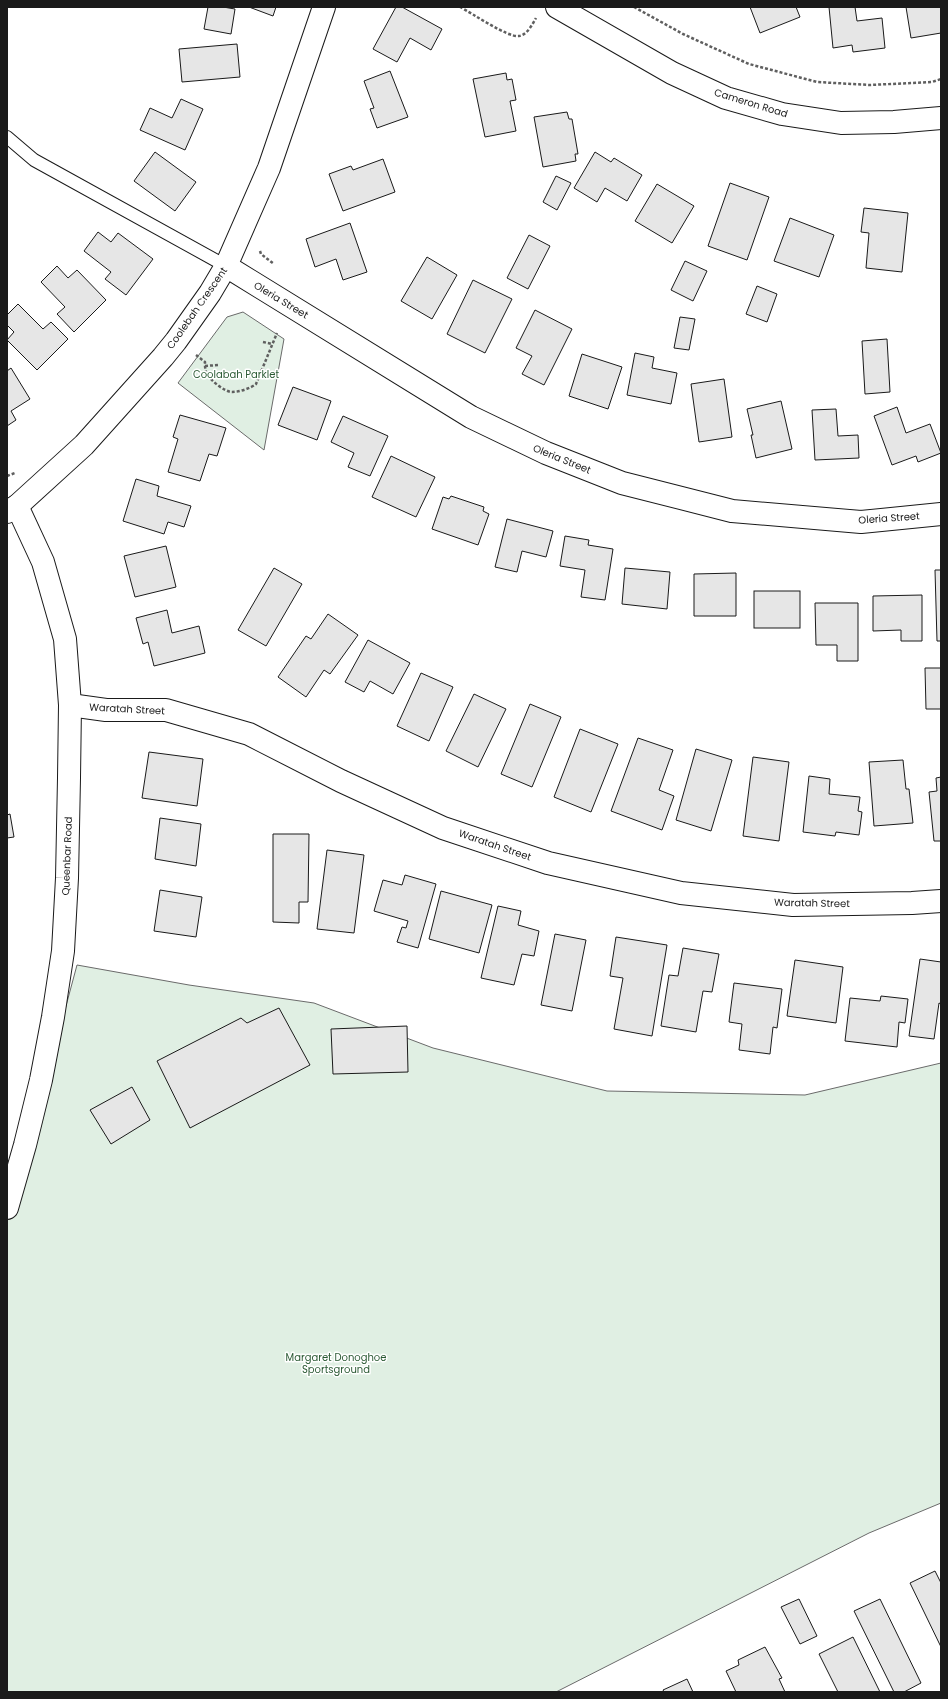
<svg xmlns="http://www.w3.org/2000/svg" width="948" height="1699" font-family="Poppins,sans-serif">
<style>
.green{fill:#e0efe3;stroke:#6a6a6a}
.building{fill:#e6e6e6;stroke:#1a1a1a}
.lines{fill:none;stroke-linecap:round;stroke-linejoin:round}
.lane-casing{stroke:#1a1a1a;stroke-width:14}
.street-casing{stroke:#1a1a1a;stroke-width:24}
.secondary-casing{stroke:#1a1a1a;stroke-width:24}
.path{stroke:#5f5f5f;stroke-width:2.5;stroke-dasharray:3 2;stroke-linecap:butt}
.lane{stroke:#fff;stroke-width:12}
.street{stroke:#fff;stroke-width:22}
.secondary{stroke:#fff;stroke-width:22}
.labels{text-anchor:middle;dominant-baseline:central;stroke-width:3;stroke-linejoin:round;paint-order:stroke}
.street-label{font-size:10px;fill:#1a1a1a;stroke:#fff}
.park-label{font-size:10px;fill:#2b5a34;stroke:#fff}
</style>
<rect width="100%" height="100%" fill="#fff"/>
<g class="green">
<path d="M243 312 284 339 264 450 178 383 227 317Z"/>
<path d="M77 965 189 985 314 1003 433 1048 607 1091 805 1095 941 1063V1503L869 1533 556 1692H7V1211L23 1166Z"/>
</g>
<g class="building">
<path d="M208 7H223L235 9 231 34 204 29Z"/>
<path d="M249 7H276L273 16Z"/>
<path d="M396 7H402L442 29 431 50 410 38 397 62 373 49Z"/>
<path d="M750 7H796L800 17 760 33Z"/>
<path d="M829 7H855L857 21 882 18 885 48 853 52 852 45 833 48Z"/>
<path d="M906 7H941V33L911 38Z"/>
<path d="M237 44 240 77 182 82 179 49Z"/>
<path d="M390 71 408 117 377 128 370 109 374 108 364 81Z"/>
<path d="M506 73 507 80 512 79 516 100 510 101 516 131 485 137 473 79Z"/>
<path d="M181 99 203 109 185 150 140 130 150 108 172 118Z"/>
<path d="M567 112 569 119H572L578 154H575L576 161 543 167 534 117Z"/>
<path d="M155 152 196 182 175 211 134 181Z"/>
<path d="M595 152 611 162 614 158 642 175 627 201 605 188 597 202 574 188Z"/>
<path d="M383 159 395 192 343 211 329 174 351 166 353 170Z"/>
<path d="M556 176 571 183 557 210 543 202Z"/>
<path d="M730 183 769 197 747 260 708 246Z"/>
<path d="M657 184 694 206 672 243 635 221Z"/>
<path d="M864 208 908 213 902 272 866 268 869 233 861 232Z"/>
<path d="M790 218 834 235 819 277 774 261Z"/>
<path d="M350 223 367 272 343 280 336 259 315 267 306 239Z"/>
<path d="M98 232 111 242 118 233 153 259 126 295 105 279 111 272 84 251Z"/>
<path d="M529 235 550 246 528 289 507 278Z"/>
<path d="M427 257 457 275 432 319 401 301Z"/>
<path d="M685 261 707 271 693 301 671 290Z"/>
<path d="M57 266 68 278 77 270 106 300 74 332 57 314 65 307 41 282Z"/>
<path d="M473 280 512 299 485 353 447 334Z"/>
<path d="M757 286 777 294 767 322 746 314Z"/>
<path d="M18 304 43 329 51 322 68 339 37 370 7 340 14 332 7 325V315Z"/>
<path d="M535 310 572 329 544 385 522 374 532 356 516 348Z"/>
<path d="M680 317 695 319 689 350 674 348Z"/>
<path d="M887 339 890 392 865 394 862 341Z"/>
<path d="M635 353 654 357 652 368 677 373 671 404 627 395Z"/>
<path d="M582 354 622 367 608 409 569 396Z"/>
<path d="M11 368 30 399 11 411 16 420 7 426V371Z"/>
<path d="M724 379 732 437 699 442 691 384Z"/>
<path d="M293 387 331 401 317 440 278 425Z"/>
<path d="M781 401 792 449 756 458 751 435H753L747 409Z"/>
<path d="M897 407 906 433 930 424 941 453 918 462 916 456 892 465 874 416Z"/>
<path d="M836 409 838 436 858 435 859 458 815 460 812 410Z"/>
<path d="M180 415 226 428 217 456 209 454 200 481 168 472 178 439 173 437Z"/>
<path d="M343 416 388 436 370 476 348 467 354 453 331 442Z"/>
<path d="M391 456 435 477 416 517 372 497Z"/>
<path d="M136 479 159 486 157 496 191 506 184 527 168 522 164 534 123 521Z"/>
<path d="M451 496 484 507 483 511 489 514 478 545 432 529 443 497 449 499Z"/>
<path d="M507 519 553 531 546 557 522 551 517 572 495 567Z"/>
<path d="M565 536 589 540 588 545 613 549 605 600 581 597 585 570 560 566Z"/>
<path d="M166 546 176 587 135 597 124 556Z"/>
<path d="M274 568 302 584 266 646 238 630Z"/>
<path d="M625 568 670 572 667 609 622 604Z"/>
<path d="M935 570H941V641H937Z"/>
<path d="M736 573V616H694V574Z"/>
<rect x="754" y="591" width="46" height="37"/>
<path d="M922 595V641H901V630L873 631V596Z"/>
<path d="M815 603H858V661H837V645H816Z"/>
<path d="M167 610 172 633 199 626 205 653 154 666 148 642 143 644 136 618Z"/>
<path d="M328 614 358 635 330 674 324 670 306 697 278 677 306 636 311 639Z"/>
<path d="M368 640 410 663 393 694 370 681 364 692 345 682Z"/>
<path d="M925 668H941V709H926Z"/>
<path d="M421 673 453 687 429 741 397 726Z"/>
<path d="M474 694 506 709 478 767 446 751Z"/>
<path d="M530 704 561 717 532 787 501 774Z"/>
<path d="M580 729 618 744 591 812 554 797Z"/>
<path d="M638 738 673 750 659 790 674 796 662 830 611 811Z"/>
<path d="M696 749 732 760 711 831 676 820Z"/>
<path d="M149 752 203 759 197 806 142 798Z"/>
<path d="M753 757 789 762 779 841 743 836Z"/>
<path d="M903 760 906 789H909L913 823 874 826 869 762Z"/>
<path d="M809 776 830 779 829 794 860 797 858 811 862 812 859 835 836 832 835 836 803 832Z"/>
<path d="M941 777V841H934L929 792 937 791 936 778Z"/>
<path d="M10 814 14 837 7 838V815Z"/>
<path d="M160 818 201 824 196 866 155 859Z"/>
<path d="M273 834H309L308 902H299V923L273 922Z"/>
<path d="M327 850 364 855 354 933 317 929Z"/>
<path d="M405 875 436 884 418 948 397 942 402 927 406 928 408 921 374 911 383 880 402 885Z"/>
<path d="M160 890 202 897 196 937 154 931Z"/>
<path d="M441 891 492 905 479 953 429 939Z"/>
<path d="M498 906 521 911 518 925 539 931 534 956 522 954 514 985 481 978Z"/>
<path d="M555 934 586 940 572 1011 541 1005Z"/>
<path d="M616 937 667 945 652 1036 614 1029 623 978 610 976Z"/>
<path d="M683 948 719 954 712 992 703 991 696 1032 661 1026 669 975 678 976Z"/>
<path d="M920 959 941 962V1004L939 1003 934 1039 909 1036Z"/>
<path d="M795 960 843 967 836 1023 787 1016Z"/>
<path d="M734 983 782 989 777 1028 773 1027 770 1054 739 1050 742 1024 729 1022Z"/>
<path d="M881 996 908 999 905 1023 899 1022 897 1047 845 1041 850 998 880 1001Z"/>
<path d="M279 1008 310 1065 190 1128 157 1061 241 1018 247 1023Z"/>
<path d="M407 1026 408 1072 333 1074 331 1029Z"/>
<path d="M132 1087 150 1120 111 1144 90 1110Z"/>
<path d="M935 1571 941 1583V1647L910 1583Z"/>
<path d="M799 1599 817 1636 800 1644 781 1607Z"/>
<path d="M880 1599 921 1683 904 1692H894L854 1611Z"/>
<path d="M853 1637 880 1692H838L819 1654Z"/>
<path d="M765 1647 782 1678 779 1679 785 1692H736L726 1671 739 1665 738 1660Z"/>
<path d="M687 1679 693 1692H664L663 1690Z"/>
</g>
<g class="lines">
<defs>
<path id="lane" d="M7 137 34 160 226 266"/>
<g id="street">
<path d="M226 266 471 417 546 453 622 483 732 511 861 522 941 514"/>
<path d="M7 512 17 506 84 445 163 357 176 341 210 293 226 266 269 168 324 7"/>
<path d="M70 705 106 710H166L249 734 341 781 443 828 548 863 681 893 793 905 912 903 941 901"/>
<path d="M7 1208 25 1145 41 1080 53 1017 63 951 67 878 69 778 70 705 65 639 43 562 17 506"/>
</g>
<path id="secondary" d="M557 7 672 73 726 98 782 114 841 123 894 122 941 118"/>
</defs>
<use href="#lane" class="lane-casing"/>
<use href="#street" class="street-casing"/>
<use href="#secondary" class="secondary-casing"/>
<g class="path">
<path d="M460 7C472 13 508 38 519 36 527 35 532 25 536 18"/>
<path d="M634 7 683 34 749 64 817 82 870 85 932 82 941 79"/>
<path d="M260 251 261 254 274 264"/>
<path d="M263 342 272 344"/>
<path d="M196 355 205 362C205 367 205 370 207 374 211 381 225 392 232 392 240 392 251 388 256 384L277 333"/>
<path d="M205 366 218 365"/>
<path d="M7 476 15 473"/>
</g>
<use href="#lane" class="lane"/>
<use href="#street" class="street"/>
<use href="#secondary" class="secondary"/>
</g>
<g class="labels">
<g class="street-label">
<text transform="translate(751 103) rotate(17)">Cameron Road</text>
<text transform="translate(281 300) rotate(31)">Oleria Street</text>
<text transform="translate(197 308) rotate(-55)">Coolebah Crescent</text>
<text transform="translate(562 459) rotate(22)">Oleria Street</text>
<text transform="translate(889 518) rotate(-4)">Oleria Street</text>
<text transform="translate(127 709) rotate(3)">Waratah Street</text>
<text transform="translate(495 845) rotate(19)">Waratah Street</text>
<text transform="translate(67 856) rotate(-88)">Queenbar Road</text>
<text transform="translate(812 903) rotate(1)">Waratah Street</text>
</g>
<g class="park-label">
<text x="236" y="374">Coolabah Parklet</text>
<text x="336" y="1357">Margaret Donoghoe<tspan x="336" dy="12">Sportsground</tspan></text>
</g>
</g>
<rect width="948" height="1699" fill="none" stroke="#1a1a1a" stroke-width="16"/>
</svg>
